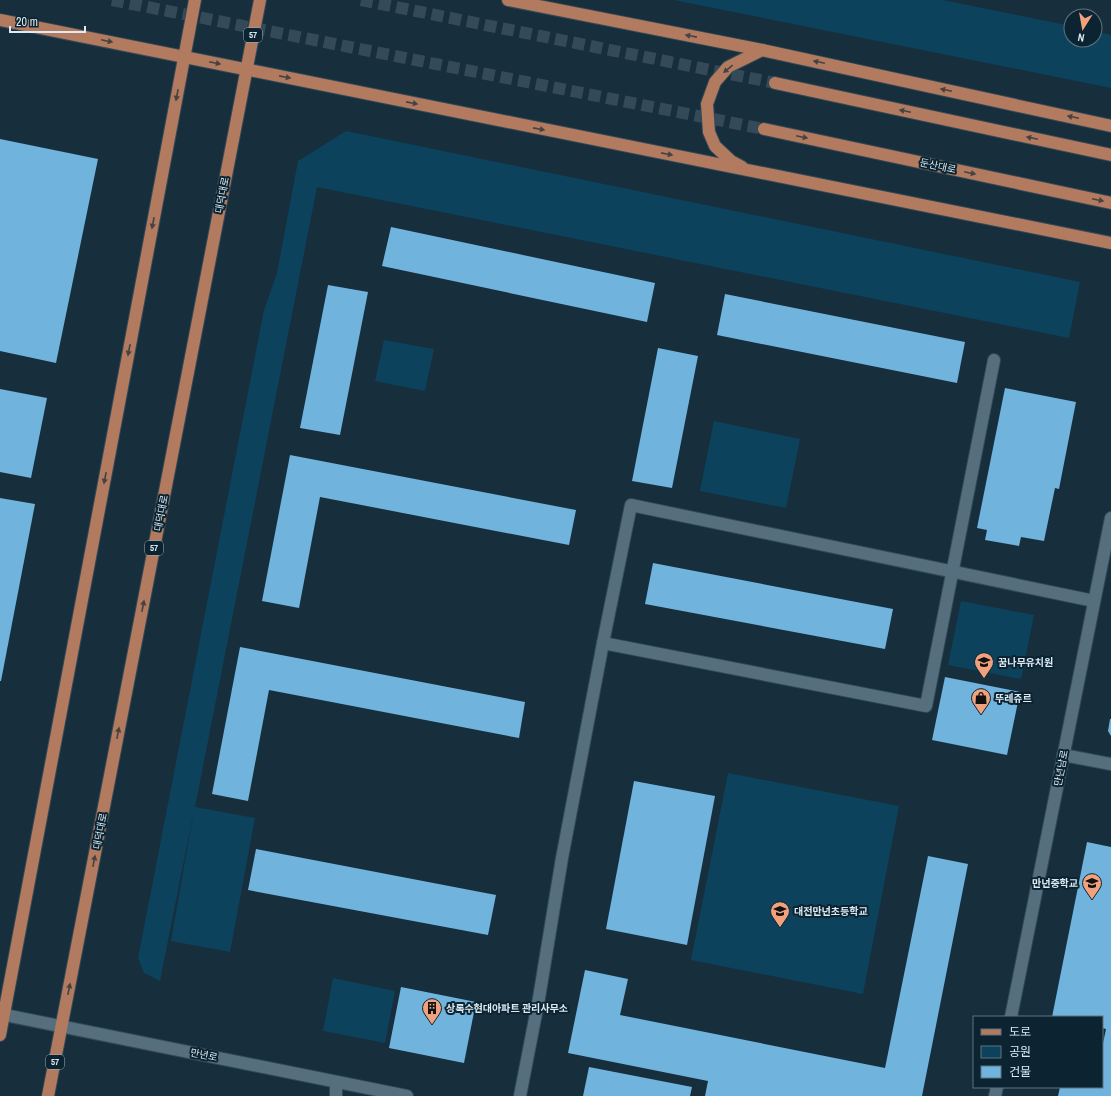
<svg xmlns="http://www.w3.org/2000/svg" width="1111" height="1096" font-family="'Archivo Narrow','Noto Sans KR',sans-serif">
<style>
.green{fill:#0d425d}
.building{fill:#70b3dd}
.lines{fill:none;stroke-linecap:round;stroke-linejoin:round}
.major-tunnel{stroke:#344a58;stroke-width:12;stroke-dasharray:12 6;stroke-linecap:butt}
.minor-casing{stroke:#354955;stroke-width:14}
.major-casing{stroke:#354955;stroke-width:14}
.minor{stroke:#556f7f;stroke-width:12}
.major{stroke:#b27a5f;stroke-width:12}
.oneway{fill:#464242}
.labels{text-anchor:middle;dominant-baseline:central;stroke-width:4;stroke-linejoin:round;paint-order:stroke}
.shield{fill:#0c2432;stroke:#9dafb9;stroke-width:1}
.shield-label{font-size:9px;font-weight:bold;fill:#dbeaf3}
.street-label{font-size:10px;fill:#dbeaf3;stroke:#0c2432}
.poi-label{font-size:10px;font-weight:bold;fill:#dbeaf3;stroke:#0c2432;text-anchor:start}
</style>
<rect width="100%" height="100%" fill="#172e3d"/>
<g class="green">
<path d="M674 0H943L1071 26V40H1095V31L1111 35V88Z"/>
<path d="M346 131 1080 282 1069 338 317 187 195 807 255 818 230 952 171 941 194 810 160 981 144 973 138 958 264 310 277 273 298 161Z"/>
<path d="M384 340 434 349 425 391 375 381Z"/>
<path d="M714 421 800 439 786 508 700 491Z"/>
<path d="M961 601 1034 615 1021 679 948 665Z"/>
<path d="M728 773 899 806 863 994 691 960Z"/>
<path d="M333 978 395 991 385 1043 323 1031Z"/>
</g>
<g class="building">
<path d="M0 139 98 159 56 363 0 351Z"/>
<path d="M391 227 655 283 647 322 382 266Z"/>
<path d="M328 285 368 292 340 435 300 428Z"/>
<path d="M725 294 965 342 957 383 717 335Z"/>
<path d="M658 348 698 356 672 488 632 481Z"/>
<path d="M1005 388 1076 402 1059 489 1055 488 1044 541 1021 537 1019 546 985 540 987 530 977 528Z"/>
<path d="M0 389 47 398 31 478 0 472Z"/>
<path d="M290 455 576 510 569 545 320 497 299 608 262 601Z"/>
<path d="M0 498 35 504 1 681H0Z"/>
<path d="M653 563 893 609 885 649 645 604Z"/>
<path d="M240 647 525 702 519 738 269 690 248 801 212 794Z"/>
<path d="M945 677 1020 692 1007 755 932 740Z"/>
<path d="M1110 719H1111V736L1108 731Z"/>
<path d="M634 781 715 796 687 945 606 929Z"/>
<path d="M1087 842 1111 847V1096H1058L1060 1087H1102V1048L1106 1029 1102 1028V1017H1052Z"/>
<path d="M256 849 496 895 488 935 248 890Z"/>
<path d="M928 856 968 864 922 1096H705L708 1081 568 1053 585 970 628 979 620 1015 885 1068Z"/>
<path d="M401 987 476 1002 464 1063 389 1048Z"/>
<path d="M589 1067 692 1087 690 1096H583Z"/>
</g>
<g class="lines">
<g class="major-tunnel">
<path d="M112 0 764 129"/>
<path d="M361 0 775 83"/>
</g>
<defs>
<g id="minor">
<path d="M603 643 926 706 994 360"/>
<path d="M1063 755 1111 764"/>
<path d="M0 1014 407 1096"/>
<path d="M1011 1017 1111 518"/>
<path d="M336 1082V1096"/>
<path d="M520 1096 539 998 562 858 603 643 631 505 1094 601"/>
<path d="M995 1096 997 1087"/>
</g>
<g id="major">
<path d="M508 0 762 50 1111 126"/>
<path d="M0 20 1111 243"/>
<path d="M775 83 1111 155"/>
<path d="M764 129 1111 203"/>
<path d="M742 167 731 161 715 146 709 132 707 104 715 82 728 67 762 50"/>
<path d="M0 1035 195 0"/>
<path d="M48 1096 260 0"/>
</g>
</defs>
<use href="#minor" class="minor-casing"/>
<use href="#major" class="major-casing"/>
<use href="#minor" class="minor"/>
<use href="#major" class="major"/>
</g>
<defs><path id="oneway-solid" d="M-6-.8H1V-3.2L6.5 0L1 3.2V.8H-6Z"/></defs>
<g class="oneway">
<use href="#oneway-solid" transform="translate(691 36) rotate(-169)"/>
<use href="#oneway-solid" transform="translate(107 41) rotate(12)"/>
<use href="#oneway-solid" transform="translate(819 62) rotate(-168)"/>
<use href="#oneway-solid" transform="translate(215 63) rotate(12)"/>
<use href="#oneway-solid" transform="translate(728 69) rotate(141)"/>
<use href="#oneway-solid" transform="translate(285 77) rotate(11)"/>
<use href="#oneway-solid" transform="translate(946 90) rotate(-168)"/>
<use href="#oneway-solid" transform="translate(177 95) rotate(101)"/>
<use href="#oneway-solid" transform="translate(412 103) rotate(11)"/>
<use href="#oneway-solid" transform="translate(905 111) rotate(-168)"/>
<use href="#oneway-solid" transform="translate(1073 117) rotate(-168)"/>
<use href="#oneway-solid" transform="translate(539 129) rotate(11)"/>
<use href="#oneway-solid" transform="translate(802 137) rotate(12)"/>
<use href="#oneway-solid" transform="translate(1032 138) rotate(-168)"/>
<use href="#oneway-solid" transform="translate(667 154) rotate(11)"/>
<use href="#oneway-solid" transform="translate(970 173) rotate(12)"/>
<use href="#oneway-solid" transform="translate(1098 200) rotate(12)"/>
<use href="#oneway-solid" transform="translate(153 223) rotate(101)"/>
<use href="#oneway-solid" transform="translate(129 350) rotate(101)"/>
<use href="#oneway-solid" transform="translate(105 478) rotate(101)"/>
<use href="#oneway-solid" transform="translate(143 606) rotate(-79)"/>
<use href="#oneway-solid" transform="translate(118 733) rotate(-79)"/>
<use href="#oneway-solid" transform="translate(94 861) rotate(-79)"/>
<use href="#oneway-solid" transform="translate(69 989) rotate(-79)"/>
</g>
<defs>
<symbol id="school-pin" viewBox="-11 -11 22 30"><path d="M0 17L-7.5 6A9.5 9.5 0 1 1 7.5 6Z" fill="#f1a17c" stroke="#0c2432"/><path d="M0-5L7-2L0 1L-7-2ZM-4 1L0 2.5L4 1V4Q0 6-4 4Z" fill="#111"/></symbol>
<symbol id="shop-pin" viewBox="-11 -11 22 30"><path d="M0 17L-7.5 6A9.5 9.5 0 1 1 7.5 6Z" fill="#f1a17c" stroke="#0c2432"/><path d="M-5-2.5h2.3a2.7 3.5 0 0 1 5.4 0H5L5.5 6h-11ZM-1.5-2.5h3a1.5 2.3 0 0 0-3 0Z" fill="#111"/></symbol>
<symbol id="building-pin" viewBox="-11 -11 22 30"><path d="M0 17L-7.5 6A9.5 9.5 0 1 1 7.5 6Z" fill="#f1a17c" stroke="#0c2432"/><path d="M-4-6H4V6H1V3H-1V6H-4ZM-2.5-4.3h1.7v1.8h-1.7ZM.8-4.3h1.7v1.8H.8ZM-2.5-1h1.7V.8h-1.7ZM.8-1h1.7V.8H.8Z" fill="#111"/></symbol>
</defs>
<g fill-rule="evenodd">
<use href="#school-pin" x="973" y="651" width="22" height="30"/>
<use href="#shop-pin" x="970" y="687" width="22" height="30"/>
<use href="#school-pin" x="1081" y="872" width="22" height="30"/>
<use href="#school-pin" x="769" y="900" width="22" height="30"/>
<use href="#building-pin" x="421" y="997" width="22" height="30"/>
</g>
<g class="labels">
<g class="shield">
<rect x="244" y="28" width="18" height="14" rx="3"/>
<rect x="145" y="541" width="18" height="14" rx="3"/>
<rect x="46" y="1055" width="18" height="14" rx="3"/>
</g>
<g class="shield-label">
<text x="253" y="35">57</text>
<text x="154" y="548">57</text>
<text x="55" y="1062">57</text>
</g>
<g class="street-label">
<text transform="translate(938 166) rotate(12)">둔산대로</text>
<text transform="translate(222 195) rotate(-79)">대덕대로</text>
<text transform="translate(161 513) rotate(-79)">대덕대로</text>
<text transform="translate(1061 768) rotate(-79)">만년남로</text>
<text transform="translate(100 831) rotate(-79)">대덕대로</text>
<text transform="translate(204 1055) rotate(11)">만년로</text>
</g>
<g class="poi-label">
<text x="998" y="662">꿈나무유치원</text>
<text x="995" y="698">뚜레쥬르</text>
<text x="1078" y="883" text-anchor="end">만년중학교</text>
<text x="794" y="911">대전만년초등학교</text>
<text x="446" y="1008">상록수현대아파트 관리사무소</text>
</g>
</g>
<rect x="973" y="1016" width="130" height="72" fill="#0c2432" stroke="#5f737f"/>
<rect x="981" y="1029" width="20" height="6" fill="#b27a5f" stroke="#5f737f"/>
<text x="1009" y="1036" font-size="12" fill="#dbeaf3">도로</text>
<rect x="981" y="1046" width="20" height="12" fill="#0d425d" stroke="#5f737f"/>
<text x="1009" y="1056" font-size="12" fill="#dbeaf3">공원</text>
<rect x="981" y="1066" width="20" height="12" fill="#70b3dd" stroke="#5f737f"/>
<text x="1009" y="1076" font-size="12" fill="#dbeaf3">건물</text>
<g transform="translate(1083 28) rotate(191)"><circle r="19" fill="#0c2432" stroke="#5f737f"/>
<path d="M0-3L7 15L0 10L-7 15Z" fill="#f1a17c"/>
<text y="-6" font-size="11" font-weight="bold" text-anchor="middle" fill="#dbeaf3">N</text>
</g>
<path d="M10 26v6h75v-6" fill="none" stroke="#dbeaf3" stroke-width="2"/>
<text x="16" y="26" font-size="12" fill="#dbeaf3" stroke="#0c2432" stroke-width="3" paint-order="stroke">20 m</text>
</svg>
